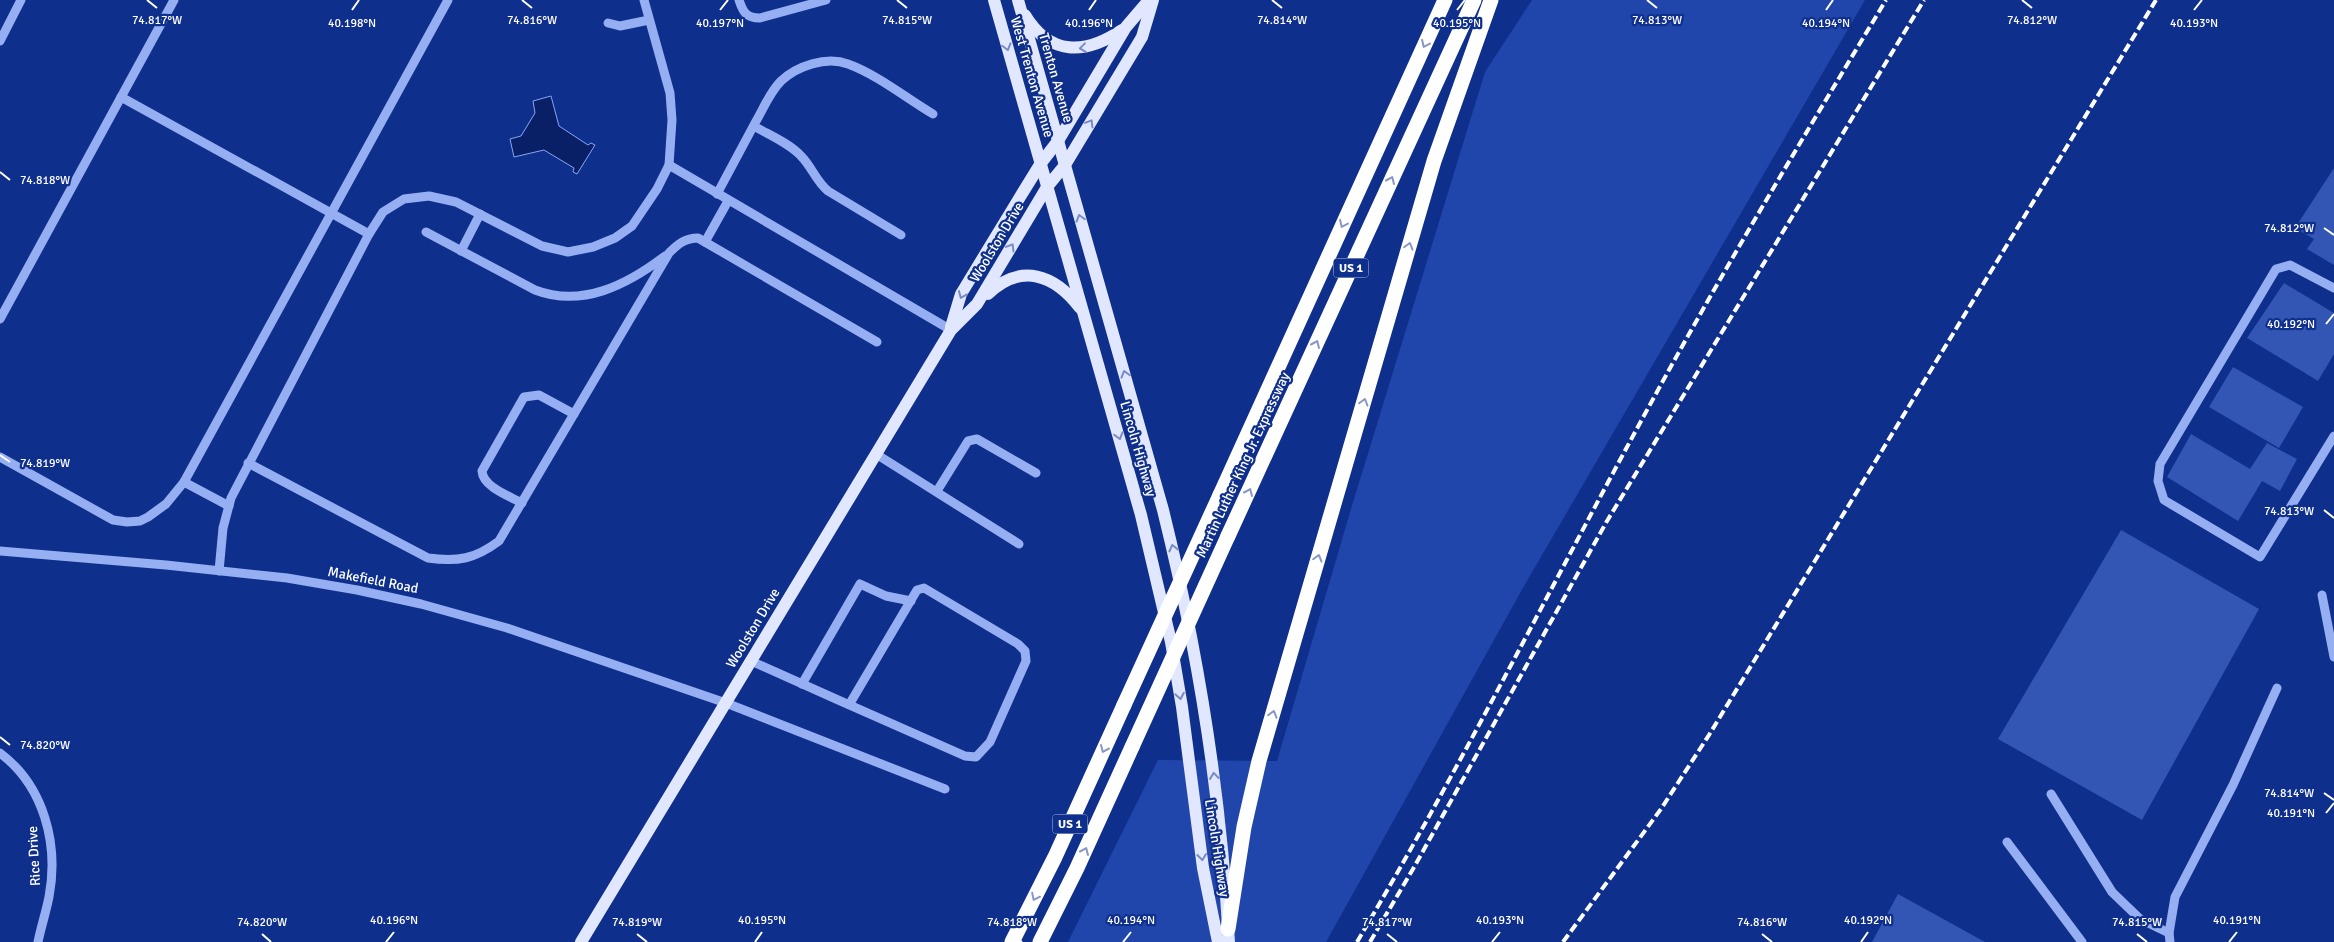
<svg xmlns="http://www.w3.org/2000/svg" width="2334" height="942" font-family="Signika,sans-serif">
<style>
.green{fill:#2146ab}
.water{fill:#092067;stroke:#87a6f6}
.building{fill:#3355b4}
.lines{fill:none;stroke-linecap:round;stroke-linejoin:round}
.minor{stroke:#96aff2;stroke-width:9}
.major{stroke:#e1e7ff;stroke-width:12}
.highway{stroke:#fff;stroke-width:15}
.rail{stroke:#fff;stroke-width:4;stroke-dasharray:9 4;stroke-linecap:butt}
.highway-bridge{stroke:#fff;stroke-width:15}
.oneway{stroke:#8797c6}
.oneway2{stroke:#788bc6}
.ticks{fill:none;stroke:#fff;stroke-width:2}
.labels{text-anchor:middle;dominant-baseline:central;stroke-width:4.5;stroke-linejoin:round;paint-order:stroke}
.shield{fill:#0f2f8c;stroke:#b7c1dc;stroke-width:1}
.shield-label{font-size:12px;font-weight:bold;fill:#fff}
.street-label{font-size:14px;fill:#fff;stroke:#0f2f8c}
.ticks-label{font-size:12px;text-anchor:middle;fill:#fff;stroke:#0f2f8c;stroke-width:4.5;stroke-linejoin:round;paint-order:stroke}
</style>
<rect width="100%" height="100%" fill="#0f2f8c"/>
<path class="green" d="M1532 0H1865L1524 586 1326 942H1068L1158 760 1277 761 1351 509 1485 72Z"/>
<path class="water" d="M551 96 559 126 588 145 591 143 595 145 577 174 573 172 574 168 544 150 514 157 510 139 521 136 535 113 533 101Z"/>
<g class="building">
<path d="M2334 168V265L2307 249 2314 239 2295 228Z"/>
<path d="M2284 283 2334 313V354L2318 381 2247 338Z"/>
<path d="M2233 367 2303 407 2279 448 2209 407Z"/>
<path d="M2191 434 2250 469 2267 443 2297 459 2280 491 2262 481 2238 521 2167 477Z"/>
<path d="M2121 530 2259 609 2142 820 1998 739Z"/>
<path d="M1898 894 1985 942H1872Z"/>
</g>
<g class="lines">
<g class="minor">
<path d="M739 0C743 12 746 18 760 18L826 0"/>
<path d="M608 23 620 26 649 20"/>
<path d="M0 41 21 0"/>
<path d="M121 97 369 234"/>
<path d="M754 126C769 135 789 143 801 156 812 167 816 181 828 191L901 235"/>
<path d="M669 165 951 330"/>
<path d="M717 194C730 170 742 147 755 123 763 110 769 93 781 81 797 66 826 56 848 64 878 75 906 98 933 114"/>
<path d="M426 232 535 290C582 308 627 285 665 256"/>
<path d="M705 242 728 201"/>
<path d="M461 251 480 214"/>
<path d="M2334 288 2290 265 2276 269 2160 464 2158 481 2164 500 2260 557 2334 436"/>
<path d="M0 319 174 0"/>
<path d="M876 454 1019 544"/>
<path d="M0 457 113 520 127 522 140 521 148 517 166 504 184 482 448 0"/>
<path d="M248 463 428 558C458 562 475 559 499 541L669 253C678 244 685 238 698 238L877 342"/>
<path d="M184 482 229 506"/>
<path d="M937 491 968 441 977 439 1036 473"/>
<path d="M522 503C509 496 483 487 482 471L524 397 539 395 574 414"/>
<path d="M0 551 166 565 287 578 357 590 421 604 507 628 726 703 945 789"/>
<path d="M219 571 223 528 231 498 369 234 383 212 404 199 429 196 456 202 542 246 568 252 593 247 615 238 632 226 657 189 669 165 672 120 670 93 644 0"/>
<path d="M2322 595 2334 657"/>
<path d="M751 661C822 693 894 725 965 756L976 757 990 742 1026 661 1025 651 1018 644 924 588 917 590 849 705"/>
<path d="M802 684 860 584 886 596 911 601"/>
<path d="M0 753C44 786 59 844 49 897 46 912 41 927 38 942"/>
<path d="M2051 794 2112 892 2140 919 2169 933 2170 942"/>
<path d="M2007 842 2082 942"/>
<path d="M2169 933 2175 897 2233 785 2277 688"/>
</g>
<g class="major">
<path d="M994 0 1141 515 1171 642 1182 707 1203 868 1218 942"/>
<path d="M1018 0 1163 510C1199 655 1221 793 1229 942"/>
<path d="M1025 15C1050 56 1085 55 1122 30"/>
<path d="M988 294C1021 262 1055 275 1080 308"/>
<path d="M951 327 961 294 1020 197 1041 163 1058 141 1126 27 1149 0"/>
<path d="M581 942 951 330 977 304 1047 187 1065 165 1142 37 1153 0"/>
</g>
<g class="highway">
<path d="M1220 495 1445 0"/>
<path d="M1228 536 1474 0"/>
<path d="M1228 929 1244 827 1259 761 1434 161 1491 0"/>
<path d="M1012 942 1055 857 1124 705"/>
<path d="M1040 942 1077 868 1132 747"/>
</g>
<g class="rail">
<path d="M1357 942C1468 755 1564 560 1669 370 1738 245 1812 123 1886 0"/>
<path d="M1370 942 1413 869 1607 521 1924 0"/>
<path d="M1563 942 1661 809 1709 735 2156 0"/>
</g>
<g class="highway-bridge">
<path d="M1124 705 1220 495"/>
<path d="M1132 747 1228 536"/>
</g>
</g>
<defs><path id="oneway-chevron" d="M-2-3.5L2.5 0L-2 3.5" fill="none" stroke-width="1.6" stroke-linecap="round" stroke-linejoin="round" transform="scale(1.25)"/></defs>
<g class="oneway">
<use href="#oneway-chevron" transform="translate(1425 44) rotate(115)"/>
<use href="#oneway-chevron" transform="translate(1391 180) rotate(-66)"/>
<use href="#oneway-chevron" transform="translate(1343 224) rotate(115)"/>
<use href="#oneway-chevron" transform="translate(1409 246) rotate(-74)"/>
<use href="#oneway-chevron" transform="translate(1316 344) rotate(-66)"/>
<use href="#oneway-chevron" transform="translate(1364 402) rotate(-74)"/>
<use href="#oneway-chevron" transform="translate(1249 492) rotate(-66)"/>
<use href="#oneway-chevron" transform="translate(1318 558) rotate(-74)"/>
<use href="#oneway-chevron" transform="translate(1273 714) rotate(-74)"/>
<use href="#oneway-chevron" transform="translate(1104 749) rotate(114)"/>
<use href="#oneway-chevron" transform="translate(1085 851) rotate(-66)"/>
<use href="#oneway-chevron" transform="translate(1035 897) rotate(116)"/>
</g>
<g class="oneway2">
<use href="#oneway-chevron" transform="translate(1007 47) rotate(74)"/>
<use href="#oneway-chevron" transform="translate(1083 48) rotate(173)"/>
<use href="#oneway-chevron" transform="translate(1090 123) rotate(-59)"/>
<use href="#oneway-chevron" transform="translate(1080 218) rotate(-106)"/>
<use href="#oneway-chevron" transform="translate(1011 247) rotate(-59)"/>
<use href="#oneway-chevron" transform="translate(962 295) rotate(113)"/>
<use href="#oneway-chevron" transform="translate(1125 374) rotate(-106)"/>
<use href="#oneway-chevron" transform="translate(1119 436) rotate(74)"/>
<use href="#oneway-chevron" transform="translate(1173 548) rotate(-104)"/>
<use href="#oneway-chevron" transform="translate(1180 696) rotate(80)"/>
<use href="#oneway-chevron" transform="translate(1214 776) rotate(-97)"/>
<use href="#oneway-chevron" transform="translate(1202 857) rotate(83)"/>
</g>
<path class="ticks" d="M147 0 157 8M522 0 532 8M897 0 907 8M1272 0 1282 8M1647 0 1657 8M2022 0 2032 8M352 10 359 0M720 10 728 0M1089 10 1096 0M1457 10 1465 0M1826 10 1833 0M2194 10 2202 0M0 172 10 180M2324 228 2334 235M2326 324 2334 314M0 455 10 462M2324 510 2334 518M0 737 10 745M2324 793 2334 800M2326 813 2334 803M262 934 271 942M637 934 647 942M1012 934 1022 942M1387 934 1397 942M1762 934 1772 942M2137 934 2147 942M386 942 394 932M755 942 762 932M1123 942 1131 932M1492 942 1500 932M1861 942 1868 932M2229 942 2237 932"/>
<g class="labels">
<g class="shield">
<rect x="1333.5" y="258.5" width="35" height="19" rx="4"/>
<rect x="1052.5" y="814.5" width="35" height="19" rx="4"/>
</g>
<g class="shield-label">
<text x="1351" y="268">US 1</text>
<text x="1070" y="824">US 1</text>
</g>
<g class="street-label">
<text transform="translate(1032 77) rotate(74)">West Trenton Avenue</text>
<text transform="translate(1056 78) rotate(74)">Trenton Avenue</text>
<text transform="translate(997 242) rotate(-59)">Woolston Drive</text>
<text transform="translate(1138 449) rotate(74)">Lincoln Highway</text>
<text transform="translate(1243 465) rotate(-65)">Martin Luther King Jr. Expressway</text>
<text transform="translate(373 580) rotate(11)">Makefield Road</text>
<text transform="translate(753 628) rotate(-59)">Woolston Drive</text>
<text transform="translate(1217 848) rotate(81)">Lincoln Highway</text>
<text transform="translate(34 856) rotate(-93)">Rice Drive</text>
</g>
</g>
<g class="ticks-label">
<text x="157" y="24">74.817°W</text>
<text x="532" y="24">74.816°W</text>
<text x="907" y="24">74.815°W</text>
<text x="1282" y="24">74.814°W</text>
<text x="1657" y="24">74.813°W</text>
<text x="2032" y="24">74.812°W</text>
<text x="352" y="27">40.198°N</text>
<text x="720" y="27">40.197°N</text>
<text x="1089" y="27">40.196°N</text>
<text x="1457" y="27">40.195°N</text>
<text x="1826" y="27">40.194°N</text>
<text x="2194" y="27">40.193°N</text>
<text x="45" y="184">74.818°W</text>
<text x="2289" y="232">74.812°W</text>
<text x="2291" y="328">40.192°N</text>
<text x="45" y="467">74.819°W</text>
<text x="2289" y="515">74.813°W</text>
<text x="45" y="749">74.820°W</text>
<text x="2289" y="797">74.814°W</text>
<text x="2291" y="817">40.191°N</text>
<text x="394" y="924">40.196°N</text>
<text x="762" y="924">40.195°N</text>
<text x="1131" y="924">40.194°N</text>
<text x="1500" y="924">40.193°N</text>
<text x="1868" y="924">40.192°N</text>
<text x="2237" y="924">40.191°N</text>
<text x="262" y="926">74.820°W</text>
<text x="637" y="926">74.819°W</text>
<text x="1012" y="926">74.818°W</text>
<text x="1387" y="926">74.817°W</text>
<text x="1762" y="926">74.816°W</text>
<text x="2137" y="926">74.815°W</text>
</g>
</svg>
